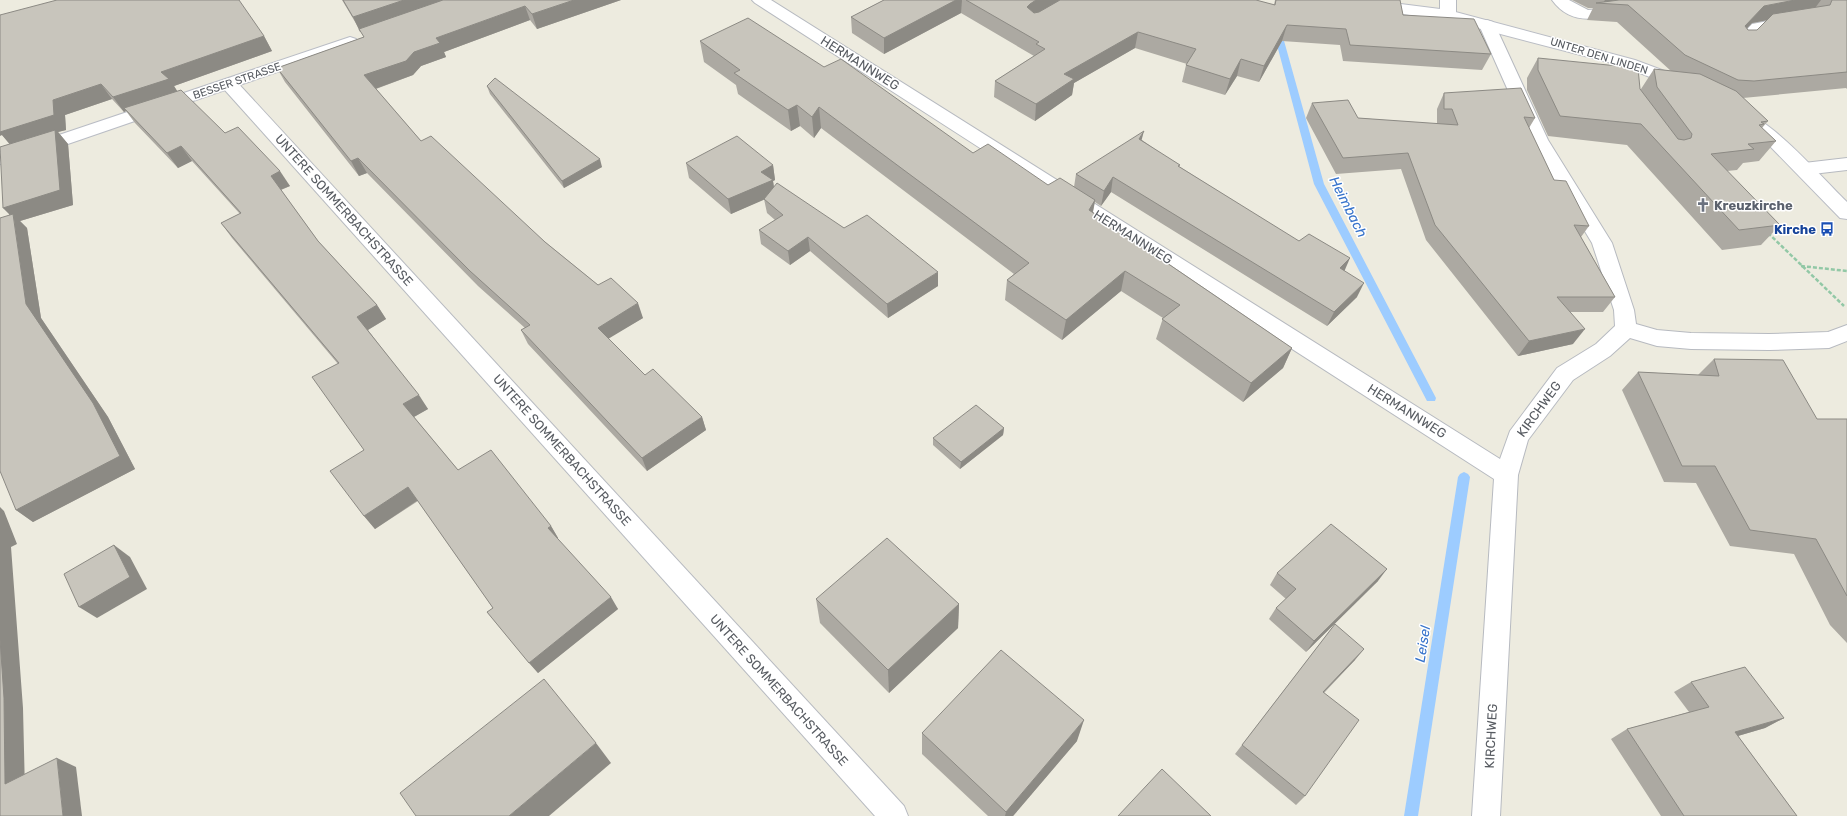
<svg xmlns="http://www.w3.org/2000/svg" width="1847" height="816" font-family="Rubik,sans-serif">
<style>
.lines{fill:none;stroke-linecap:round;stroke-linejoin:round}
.stream{fill:#9dccff;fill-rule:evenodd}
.lane-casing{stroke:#b7bac0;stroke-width:2}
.street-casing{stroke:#b7bac0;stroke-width:2}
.secondary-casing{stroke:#babdc5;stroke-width:2}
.path{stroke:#92c8a6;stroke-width:2.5;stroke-dasharray:4 2;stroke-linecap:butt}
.lane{fill:#fff;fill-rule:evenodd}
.street{fill:#fff;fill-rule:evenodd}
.secondary{fill:#fff;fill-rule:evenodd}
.wall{fill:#aca9a2;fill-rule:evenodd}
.shaded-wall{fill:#8c8a84}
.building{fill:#c8c5bc;stroke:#8c8a84}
.labels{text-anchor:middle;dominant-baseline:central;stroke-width:3;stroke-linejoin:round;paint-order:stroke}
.far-street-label{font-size:11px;fill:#585c62;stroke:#fff}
.street-label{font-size:13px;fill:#585c62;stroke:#fff}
.worship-label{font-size:13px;font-weight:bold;fill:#5b616d;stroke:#fff;text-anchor:start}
.transit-label{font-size:13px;font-weight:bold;fill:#164399;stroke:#fff;text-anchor:end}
.water-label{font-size:14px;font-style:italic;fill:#3773cb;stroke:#fff}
</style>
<rect width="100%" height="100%" fill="#edebdf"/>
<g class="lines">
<g class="stream">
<path d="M1274 28H1280L1281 30 1324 184 1436 398 1435 401H1427L1314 184 1273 30Z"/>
<path d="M1464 472 1468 474 1470 477 1418 816H1404L1458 477 1460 474Z"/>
</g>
<defs>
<path id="lane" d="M1784 18 1790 22 1788 25 1760 30 1744 46H1736L1734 43 1752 24Z"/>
<g id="street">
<path d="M752 0H771L1500 459 1510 431 1557 368 1596 344 1615 326 1614 310 1592 243 1530 140 1479 25 1481 22 1487 20 1493 22 1495 25 1548 140 1612 243 1634 310 1636 324 1657 330 1691 333 1769 334 1828 332 1847 325V341L1829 348 1769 350 1691 349 1657 346 1630 338 1610 356 1573 380 1528 440 1518 475 1500 816H1472L1494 479 755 3Z"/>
<path d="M1440 0H1456V15L1453 18 1448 20 1443 18 1440 15Z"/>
<path d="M1552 0H1569L1588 10 1601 9 1622 0H1643L1640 3C1612 16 1575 32 1552 0Z"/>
<path d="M229 79 235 80 904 806 908 816H875L223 88 221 84 223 80Z"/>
<path d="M1847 158V170L1804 175 1798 173 1795 169 1798 165 1804 163Z"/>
</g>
<g id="secondary">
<path d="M1326 0H1369L1448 10 1635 60 1686 79 1688 83 1686 87 1680 88 1674 87 1623 66 1447 20 1334 5 1329 3Z"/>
<path d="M350 37 356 39 358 42 356 45 62 146 0 164V152L50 138Z"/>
<path d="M1742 112C1772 119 1823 179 1847 202V219L1840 218 1762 138 1736 121 1733 117 1736 113Z"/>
</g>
</defs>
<use href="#lane" class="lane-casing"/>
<use href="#street" class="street-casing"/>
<use href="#secondary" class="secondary-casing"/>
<g class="path">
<path d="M1768 233 1844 306"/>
<path d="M1801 266 1847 271"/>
</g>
<use href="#lane" class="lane"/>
<use href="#street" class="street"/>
<use href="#secondary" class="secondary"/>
</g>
<g class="wall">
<path d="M342 0H621L537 29 530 20 444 52 446 57 421 66 413 75 376 89 421 141 598 285 643 318 608 338 645 375 702 417 706 430 647 471 528 344 521 330 525 328 478 286 367 173 359 176 285 82 277 68 364 37Z"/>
<path d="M884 0H1256L1274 5 1275 0H1400L1403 15 1491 54 1482 70 1343 61 1340 45 1282 41 1259 82 1237 76 1225 95 1182 82 1186 65 1187 64 1135 48 1074 83 1072 95 1035 121 994 97 995 81 1034 56 961 13 884 54 852 33 851 17Z"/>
<path d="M1572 0H1847V89L1846 88 1743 98 1768 121 1762 128 1776 141 1759 161 1743 163 1737 170 1727 171 1780 225 1761 245 1722 250 1627 145 1548 136 1527 90V78L1538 58 1640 89H1641L1654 69 1671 71 1617 22 1587 20 1593 8H1588ZM1768 20 1757 30H1748L1747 28 1752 23Z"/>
<path d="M0 15 264 36 272 51 174 86 177 91 225 133 290 186 281 190 318 241 377 305 386 319 368 330 428 409 414 417 458 470 551 526 558 538 557 539 618 609 538 673 487 612 493 608 418 501 375 529 364 516V450L338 364 232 238 221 223 240 214 192 161 178 168 135 123 126 111 124 112 112 99 65 115 66 130 58 132 68 144 73 205 20 221 27 228 41 318 108 417 135 469 33 522 16 510 9 215 10 144 2 135Z"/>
<path d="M700 41 824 67 973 153 1048 185 1074 187 1076 174 1142 140 1180 167 1344 271 1357 297 1327 326 1111 192 1101 206 1095 202 1093 212 1292 348 1283 368 1243 402 1156 339 1163 318 1121 291 1062 340 1005 300 1007 280 1014 274 821 128 814 138 800 126 791 131 738 94 736 85 704 62Z"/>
<path d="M487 86 602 167 564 188 490 94Z"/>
<path d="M1444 93 1535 118 1529 128 1554 180 1589 226 1581 237 1615 297 1603 312H1570L1573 344 1518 356 1426 240 1401 169 1336 174 1306 118 1312 103 1358 118 1437 124V109Z"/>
<path d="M686 163 773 165 775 180 773 181 774 187 844 228 938 286 888 318 810 251 790 265 761 244 759 230 775 220 767 213 764 199 731 214 689 178Z"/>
<path d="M1714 359 1817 419H1847V643L1830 625 1794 554 1730 546 1696 483 1664 482 1622 390 1638 372 1698 375Z"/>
<path d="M1004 428 1003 435 960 469 933 445V438Z"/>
<path d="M1277 573 1378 581 1306 652 1269 619 1276 608 1286 599 1270 585Z"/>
<path d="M816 599 959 604 958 628 889 693 820 623Z"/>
<path d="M1335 624 1355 660 1324 693 1305 796 1296 805 1235 754Z"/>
<path d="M1691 682 1784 718 1765 728 1738 736 1797 816H1661L1611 739 1627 729 1689 712 1674 692Z"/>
<path d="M922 733 1077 741 1013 816H988L922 754Z"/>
</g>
<g class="shaded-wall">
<path d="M404 0H452L360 32 353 17Z"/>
<path d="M574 0H621L537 29 532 14Z"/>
<path d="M956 0H962L961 13 884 54V38Z"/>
<path d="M1036 0H1064L1028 20 1027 7 1030 4Z"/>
<path d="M1605 0H1618L1603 3Z"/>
<path d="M1795 0H1821L1812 12 1752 23 1733 43 1745 26 1764 6Z"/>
<path d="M525 6 530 20 444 52 446 57 421 66 413 75 372 90 364 75 414 52 436 38Z"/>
<path d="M1287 25 1282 41 1259 82 1264 66Z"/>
<path d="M1138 32 1135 48 1074 83 1072 95 1035 121 1036 104 1064 74Z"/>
<path d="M264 36 272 51 174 86 179 94 124 108 126 111 124 112 113 97 161 72Z"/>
<path d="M1241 59 1237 76 1225 95 1230 79Z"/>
<path d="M101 84 112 99 65 115 66 130 58 132 68 144 73 205 20 221 27 228 41 318 108 417 135 469 33 522 16 510 26 304 14 219 3 208 12 147 2 135 0 136V119L53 100Z"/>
<path d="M797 105 800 126 791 131 788 110Z"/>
<path d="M819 107 821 128 814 138 812 117Z"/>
<path d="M1144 131 1140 146 1139 139Z"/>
<path d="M181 146 192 161 178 168 167 153Z"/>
<path d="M358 158 367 173 359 176 351 161Z"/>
<path d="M600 159 602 167 564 188 562 181Z"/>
<path d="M773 165 775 180 773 181 775 195 731 214 728 199 761 172Z"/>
<path d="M280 171 290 186 280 190 271 176Z"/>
<path d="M1113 177 1111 192 1101 206 1104 191Z"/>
<path d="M1095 200 1091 221 1089 210Z"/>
<path d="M808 237 810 251 790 265 788 251Z"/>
<path d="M1350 258 1344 272 1340 268Z"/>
<path d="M1125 271 1121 291 1062 340 1066 320Z"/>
<path d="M938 272V286L888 318 887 304Z"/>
<path d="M1364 283 1357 297 1327 326 1334 312Z"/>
<path d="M638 303 643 318 603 342 598 328Z"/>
<path d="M377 305 386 319 366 331 357 317Z"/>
<path d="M1585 329 1573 344 1518 356 1529 341Z"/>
<path d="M1292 348 1283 368 1243 402 1251 383Z"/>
<path d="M419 395 428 409 412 418 403 404Z"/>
<path d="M702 417 706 430 647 471 642 458Z"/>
<path d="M1004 428 1003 435 960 469 961 462Z"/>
<path d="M408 487 418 500 375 529 364 516Z"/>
<path d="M0 507 4 511 17 544 11 547 23 708 25 792 5 784 0 639Z"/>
<path d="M551 526 558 538 555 540 548 528Z"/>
<path d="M114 545 130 557 147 589 97 618 79 607Z"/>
<path d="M1387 569 1378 581 1306 652 1314 641Z"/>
<path d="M611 597 618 609 538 673 529 663Z"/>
<path d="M959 604 958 628 889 693 888 670Z"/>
<path d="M1364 649 1355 660 1314 702 1323 692Z"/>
<path d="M1784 718 1765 728 1717 742 1735 732Z"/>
<path d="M1084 720 1077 741 1013 816H1005L1006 812Z"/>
<path d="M596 743 611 763 549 816H509Z"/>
<path d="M57 758 76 767 82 816H63Z"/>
</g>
<g class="building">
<path d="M57 0H239L264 36 161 72 169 79 113 97 101 84 53 100 54 115 0 132V15Z"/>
<path d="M343 0H404L353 17Z"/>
<path d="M443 0H574L532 14 525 6 436 38 440 43 414 52 406 61 364 75 421 141 431 136 545 242 598 285 611 278 638 303 598 328 645 375 653 369 702 417 642 458 521 330 530 325 470 271 358 158 351 161 277 68 364 37 359 29Z"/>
<path d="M884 0H956L884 38 851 17Z"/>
<path d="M966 0H1036L1030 4 1027 7 1034 13 1039 12 1060 0H1256L1275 5 1276 0H1400L1403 15 1474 19 1491 54 1350 45 1346 29 1287 25 1264 66 1241 59 1230 79 1186 65 1196 49 1138 32 1064 74 1074 79 1036 104 995 81 1045 49 1036 44 1039 42Z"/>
<path d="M1619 0H1795L1764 6 1745 26 1748 30H1757L1773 14 1830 5 1832 0H1847V72L1754 81 1738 80 1685 55 1628 5 1596 3Z"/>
<path d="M748 18 824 67 841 59 973 153 988 144 1048 185 1060 178 1095 200 1089 210 1292 348 1251 383 1162 319 1180 305 1125 271 1066 320 1007 280 1029 263 819 107 812 117 797 105 788 110 734 73 740 70 700 41Z"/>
<path d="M1538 58 1638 68 1640 89 1678 139 1684 140 1691 138 1692 134 1657 87 1654 69 1700 74 1736 91 1768 121 1761 122 1764 124 1759 125 1776 141 1748 144 1754 149 1711 154 1780 225 1739 230 1641 124 1560 116 1538 70Z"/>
<path d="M495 78 600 159 562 181 487 86Z"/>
<path d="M1521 88 1535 118 1524 117 1554 180 1566 181 1589 226 1574 225 1615 297H1557L1585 329 1529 341 1435 225 1408 153 1343 158 1312 103 1348 100 1358 118 1458 125 1452 109H1444V93Z"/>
<path d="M181 90 225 133 238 127 280 171 271 176 318 241 377 305 357 317 419 395 403 404 458 470 491 450 551 526 548 528 611 597 529 663 487 612 493 608 408 487 364 516 330 471 364 450 312 377 339 363 221 223 241 213 181 146 167 153 124 108Z"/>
<path d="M55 130 60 190 3 208 0 147Z"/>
<path d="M1144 131 1139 139 1180 165 1178 166 1299 241 1309 234 1350 258 1340 268 1364 283 1334 312 1113 177 1104 191 1076 174Z"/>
<path d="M737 136 773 165 761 172 773 180 728 199 686 163Z"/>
<path d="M777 183 844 228 867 215 938 272 887 304 808 237 788 251 759 230 783 215 764 199Z"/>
<path d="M13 214 26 304 93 403 120 456 16 510 0 471V218Z"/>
<path d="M1714 359 1783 360 1817 419H1847V596L1816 539 1750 530 1715 466H1682L1638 372 1719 376Z"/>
<path d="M976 405 1004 428 961 462 933 438Z"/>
<path d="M1331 524 1387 569 1314 641 1276 608 1296 589 1277 573Z"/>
<path d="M887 538 959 604 888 670 816 599Z"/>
<path d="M114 545 130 577 79 607 64 574Z"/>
<path d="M1335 624 1364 649 1323 692 1359 720 1305 796 1242 745Z"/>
<path d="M0 639 4 698 5 784 57 758 63 816H0Z"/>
<path d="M1001 650 1084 720 1006 812 922 733Z"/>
<path d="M1745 667 1784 718 1735 732 1797 816H1684L1627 729 1709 707 1691 682Z"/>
<path d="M544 679 596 743 509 816H416L400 793Z"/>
<path d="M1162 769 1211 816H1118Z"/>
</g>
<defs>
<symbol id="church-bare" viewBox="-9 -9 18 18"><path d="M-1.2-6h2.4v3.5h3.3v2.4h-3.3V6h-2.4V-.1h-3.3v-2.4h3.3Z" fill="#6b7280" stroke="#fff" stroke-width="2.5" paint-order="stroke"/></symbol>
<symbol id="bus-bare" viewBox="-9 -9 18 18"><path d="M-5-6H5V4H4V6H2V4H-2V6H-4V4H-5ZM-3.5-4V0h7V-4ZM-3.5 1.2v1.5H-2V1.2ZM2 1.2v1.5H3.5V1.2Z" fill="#1a4fb4" stroke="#fff" stroke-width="2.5" paint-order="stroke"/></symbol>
</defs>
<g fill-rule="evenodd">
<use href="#church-bare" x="1693" y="195" width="20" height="20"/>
<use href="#bus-bare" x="1817" y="219" width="20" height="20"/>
</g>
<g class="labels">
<g class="far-street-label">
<text transform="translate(1599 56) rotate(17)">UNTER DEN LINDEN</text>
<text transform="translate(237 81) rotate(-19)">BESSER STRASSE</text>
</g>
<g class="street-label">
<text transform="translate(860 63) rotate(32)">HERMANNWEG</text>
<text transform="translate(344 210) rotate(48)">UNTERE SOMMERBACHSTRASSE</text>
<text transform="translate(1133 237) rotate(32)">HERMANNWEG</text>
<text transform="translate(1539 409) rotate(-54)">KIRCHWEG</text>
<text transform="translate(1407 411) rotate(32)">HERMANNWEG</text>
<text transform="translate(562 450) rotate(48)">UNTERE SOMMERBACHSTRASSE</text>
<text transform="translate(779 690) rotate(48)">UNTERE SOMMERBACHSTRASSE</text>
<text transform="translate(1491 736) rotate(-87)">KIRCHWEG</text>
</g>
<g class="worship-label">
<text x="1714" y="205">Kreuzkirche</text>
</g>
<g class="transit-label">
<text x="1816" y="229">Kirche</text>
</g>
<g class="water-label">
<text transform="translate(1348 207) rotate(63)">Heimbach</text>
<text transform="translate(1423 644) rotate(-81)">Leisel</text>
</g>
</g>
</svg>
